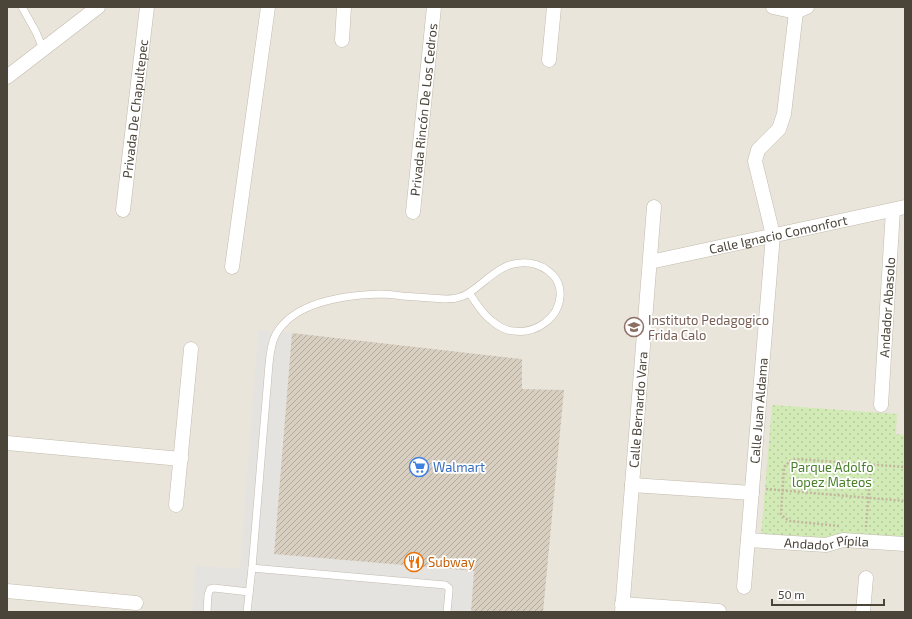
<svg xmlns="http://www.w3.org/2000/svg" width="912" height="619" font-family="'Exo 2',sans-serif">
<style>
.residential{fill:#eae5da}
.park{fill:url(#park-dots)}
.parking{fill:#e5e3e0}
.building{fill:url(#building-hatch)}
.lines{fill:none;stroke-linecap:round;stroke-linejoin:round}
.lane-casing{stroke:#c2bbae;stroke-width:8}
.street-casing{stroke:#c2bbae;stroke-width:15}
.path{stroke:#c4b79f;stroke-width:2.5;stroke-dasharray:2 2;stroke-linecap:butt}
.lane{stroke:#fff;stroke-width:7}
.street{stroke:#fff;stroke-width:14}
.labels{text-anchor:middle;dominant-baseline:central;stroke-width:3.5;stroke-linejoin:round;paint-order:stroke}
.street-label{font-size:13px;fill:#4b4439;stroke:#fff}
.education-label{font-size:13px;fill:#785e54;stroke:#fff;text-anchor:start}
.shop-label{font-size:13px;fill:#366cbe;stroke:#fff;text-anchor:start}
.park-label{font-size:13px;fill:#4a7f2a;stroke:#fff}
.food-label{font-size:13px;fill:#c56008;stroke:#fff;text-anchor:start}
</style>
<defs>
<pattern id="park-dots" width="8" height="8" patternUnits="userSpaceOnUse"><rect width="8" height="8" fill="#d2eab5"/><path d="M2 2h.1M6 6h.1" fill="none" stroke="#b6ca9c" stroke-width="1.8" stroke-linecap="round"/></pattern>
<pattern id="building-hatch" width="6" height="6" patternUnits="userSpaceOnUse"><rect width="6" height="6" fill="#d8cfc1"/><path d="M-1 1l2-2M0 6l6-6M5 7l2-2" fill="none" stroke="#b1aa9e"/></pattern>
</defs>
<rect width="100%" height="100%" fill="#f6f3ec"/>
<rect class="residential" x="7" y="7" width="898" height="605"/>
<path class="park" d="M772 405 897 414 896 434 905 435V541L826 545 761 537Z"/>
<path class="parking" d="M258 330 292 333 274 553 474 571 471 612H192L195 565 240 569Z"/>
<path class="building" d="M292 333 522 359V389L564 390 543 612H471L474 571 274 554Z"/>
<g class="lines">
<defs>
<g id="lane">
<path d="M22 7 36 32 43 49"/>
<path d="M252 568 445 585 449 588V591L447 612"/>
<path d="M207 612 208 595 210 589 214 588 249 592"/>
<path d="M247 612 252 568 269 364C270 354 271 343 276 334 295 301 346 295 381 294 388 294 395 295 402 296 416 297 431 298 445 299 450 299 455 299 460 297 465 296 469 293 473 290 491 277 504 260 529 263 538 264 547 269 553 275 559 282 561 288 560 297 558 319 535 334 514 331 506 331 498 326 492 321 482 314 476 302 469 293"/>
</g>
<g id="street">
<path d="M773 7 796 12 807 7"/>
<path d="M342 40 344 7"/>
<path d="M549 60 554 7"/>
<path d="M7 77 98 7"/>
<path id="s1" d="M123 210 147 7"/>
<path id="s2" d="M413 212 434 7"/>
<path id="s3" d="M650 262 905 207"/>
<path d="M232 267 268 7"/>
<path id="s4" d="M881 405 893 210"/>
<path d="M7 443 181 459"/>
<path d="M632 485 752 493"/>
<path d="M176 505 191 349"/>
<path id="s5" d="M748 540 826 545 843 540 905 544"/>
<path id="s6" d="M744 587 773 235 755 161 758 150 779 129 784 114 796 12"/>
<path d="M7 591 136 603"/>
<path d="M622 604 719 611"/>
<path id="s7" d="M622 612 654 207"/>
<path d="M863 612 866 578"/>
</g>
</defs>
<use href="#lane" class="lane-casing"/>
<use href="#street" class="street-casing"/>
<g class="path">
<path d="M766 489 905 501"/>
<path d="M839 526 790 521 785 518 781 514 784 467 790 461 797 459 905 467"/>
<path d="M866 527 871 465"/>
</g>
<use href="#lane" class="lane"/>
<use href="#street" class="street"/>
</g>
<defs>
<symbol id="school-ring" viewBox="-11 -11 22 22"><circle r="9.5" fill="#fff" stroke="#8d6e63" stroke-width="1.5"/><path d="M0-5L7-2L0 1L-7-2ZM-4 1L0 2.5L4 1V4Q0 6-4 4Z" fill="#8d6e63"/></symbol>
<symbol id="supermarket-ring" viewBox="-11 -11 22 22"><circle r="9.5" fill="#fff" stroke="#3f7fe0" stroke-width="1.5"/><path d="M-6-5.5h2.5l.6 2H6L4.5 2H-2.5L-4.4-4H-6ZM-1.5 3.2a1.3 1.3 0 1 0 .1 0ZM3 3.2a1.3 1.3 0 1 0 .1 0Z" fill="#3f7fe0"/></symbol>
<symbol id="restaurant-ring" viewBox="-11 -11 22 22"><circle r="9.5" fill="#fff" stroke="#e8710a" stroke-width="1.5"/><path d="M-5-6h1v4h1v-4h1v4h1v-4h1v5L-1.5 .5V6h-2V.5L-5-1ZM5-6V6H3V1.5H1.5Q1.5-4 5-6Z" fill="#e8710a"/></symbol>
</defs>
<g fill-rule="evenodd">
<use href="#school-ring" x="623" y="316" width="22" height="22"/>
<use href="#supermarket-ring" x="408" y="456" width="22" height="22"/>
<use href="#restaurant-ring" x="403" y="551" width="22" height="22"/>
</g>
<g class="labels">
<g class="street-label">
<text stroke="none"><textPath href="#s1" startOffset="102">Privada De Chapultepec</textPath></text>
<text stroke="none"><textPath href="#s2" startOffset="103">Privada Rincón De Los Cedros</textPath></text>
<text stroke="none"><textPath href="#s3" startOffset="131">Calle Ignacio Comonfort</textPath></text>
<text stroke="none"><textPath href="#s4" startOffset="98">Andador Abasolo</textPath></text>
<text stroke="none"><textPath href="#s7" startOffset="203">Calle Bernardo Vara</textPath></text>
<text stroke="none"><textPath href="#s6" startOffset="177">Calle Juan Aldama</textPath></text>
<text stroke="none"><textPath href="#s5" startOffset="79">Andador Pípila</textPath></text>
</g>
<g class="education-label">
<text x="648" y="320">Instituto Pedagogico<tspan x="648" dy="15">Frida Calo</tspan></text>
</g>
<g class="shop-label">
<text x="433" y="467">Walmart</text>
</g>
<g class="park-label">
<text x="832" y="467">Parque Adolfo<tspan x="832" dy="15">lopez Mateos</tspan></text>
</g>
<g class="food-label">
<text x="428" y="562">Subway</text>
</g>
</g>
<rect width="912" height="619" fill="none" stroke="#4b4439" stroke-width="16"/>
<path d="M772 599v6h112v-6" fill="none" stroke="#4b4439" stroke-width="2"/>
<text x="778" y="599" font-size="12" fill="#4b4439" stroke="#ffffff" stroke-width="3" paint-order="stroke">50 m</text>
</svg>
